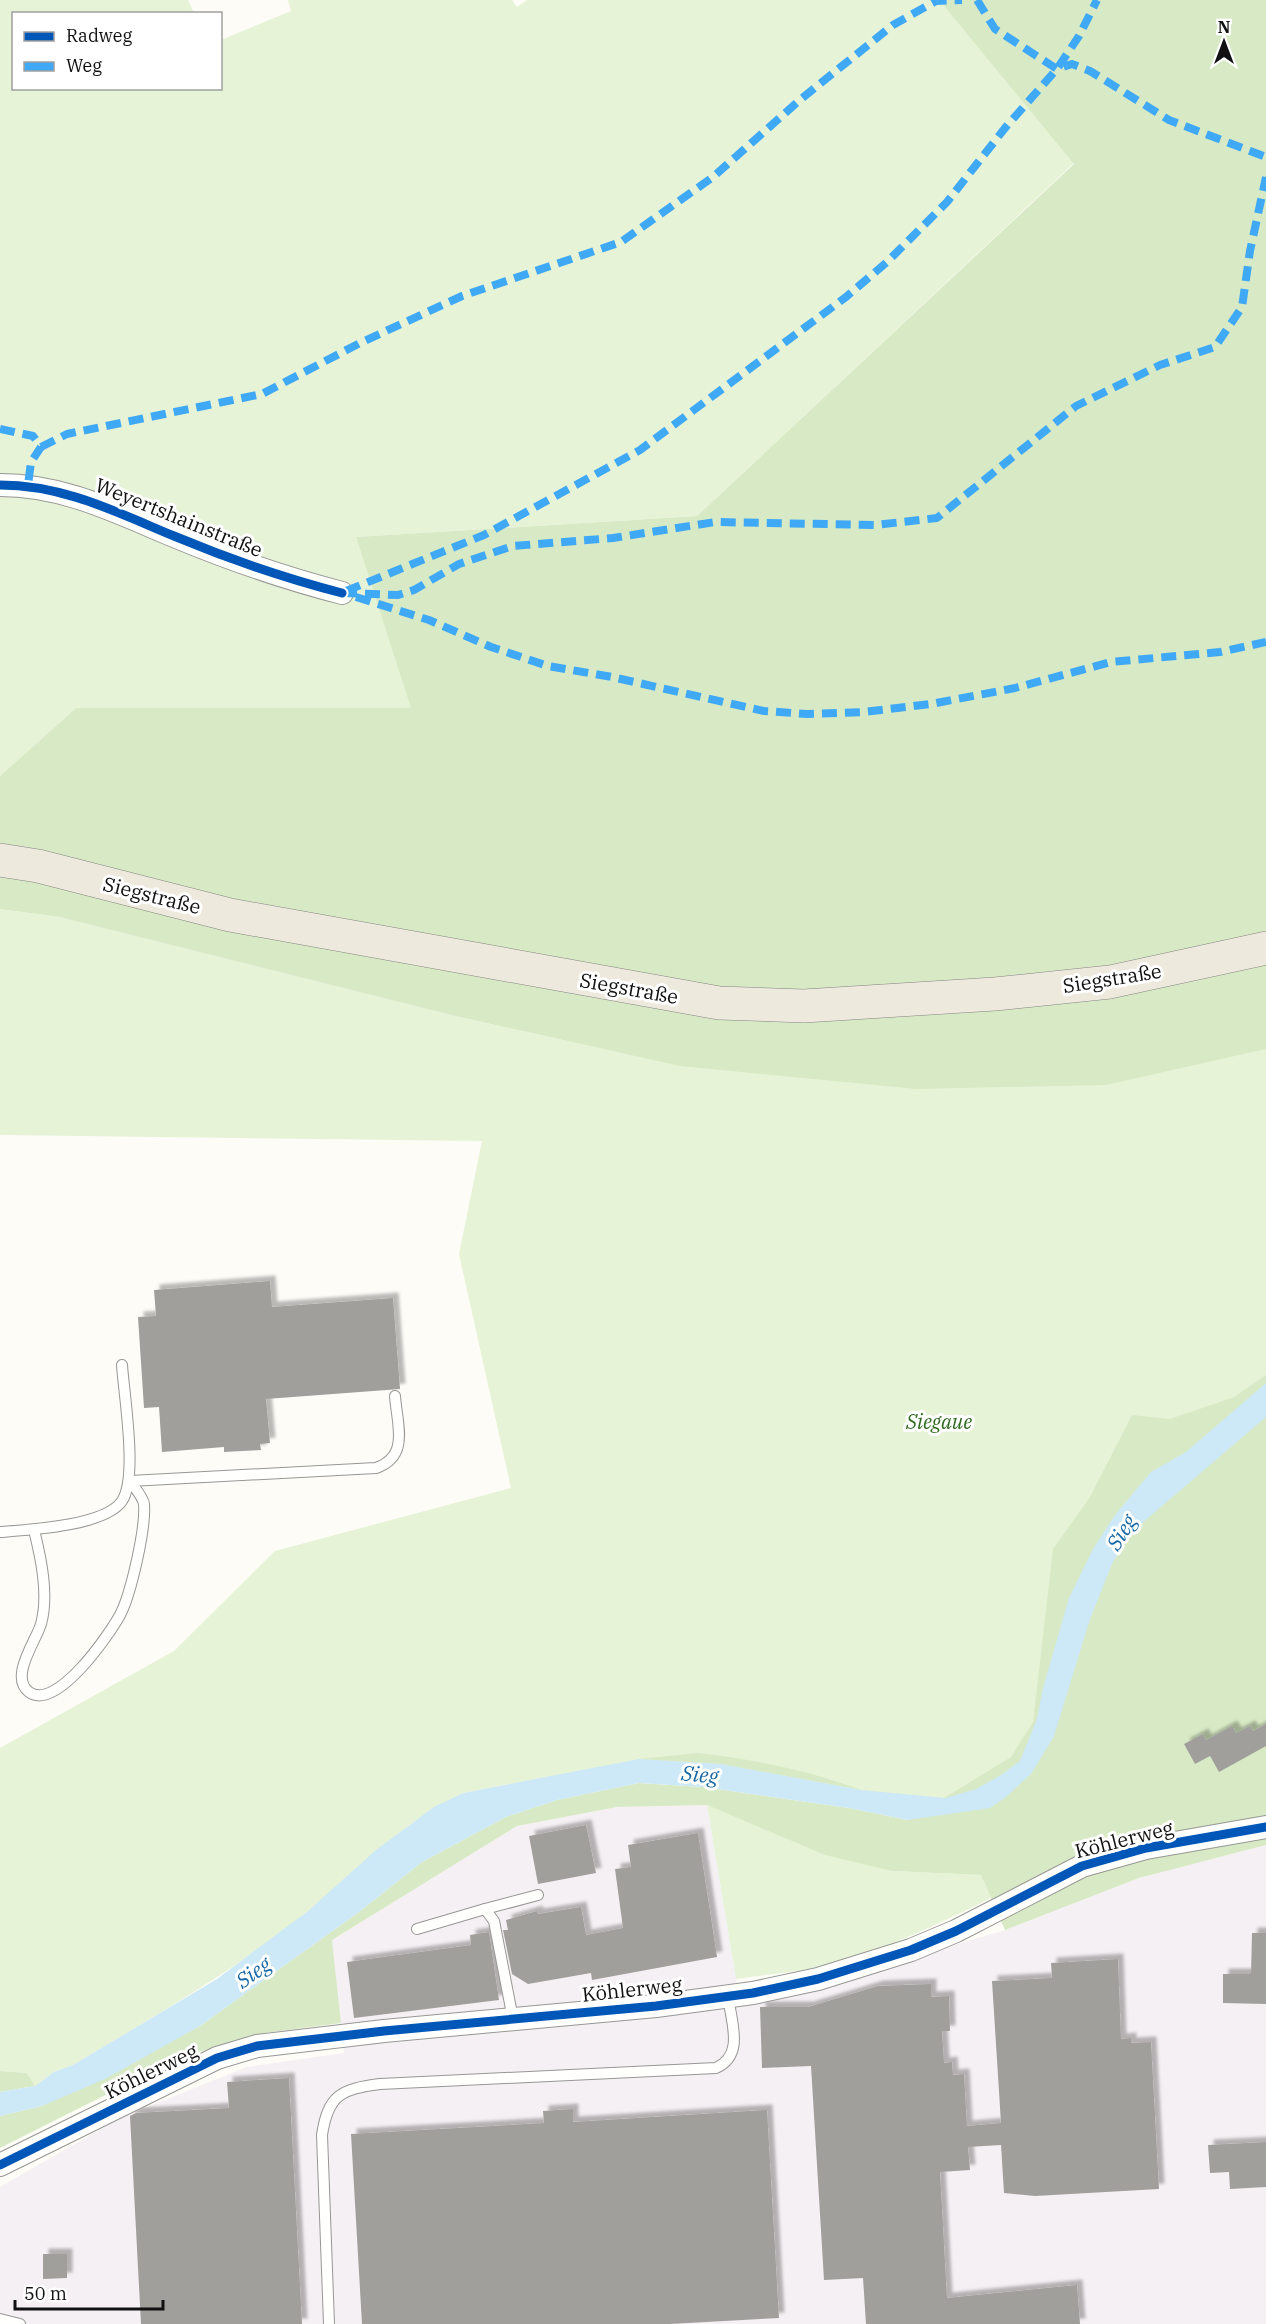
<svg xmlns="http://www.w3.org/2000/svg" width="1266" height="2324" font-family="'IBM Plex Serif',serif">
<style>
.industrial{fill:#f5f0f3}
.green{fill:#e7f3d7}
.forest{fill:#d8eac5}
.water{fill:#cde8f7}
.building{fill:#a19f9c;filter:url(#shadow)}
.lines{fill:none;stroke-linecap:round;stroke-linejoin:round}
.service-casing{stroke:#979795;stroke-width:12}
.minor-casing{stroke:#979795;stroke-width:24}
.primary-casing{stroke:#858482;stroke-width:34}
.service{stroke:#fffffe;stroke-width:10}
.minor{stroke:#fffffe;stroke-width:22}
.primary{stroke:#ede9dc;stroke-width:33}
.quiet{stroke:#3fa9f5;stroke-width:8;stroke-dasharray:15 8;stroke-linecap:butt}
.cycleway-casing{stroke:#fff;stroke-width:13}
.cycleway{stroke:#0057b8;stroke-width:9}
.labels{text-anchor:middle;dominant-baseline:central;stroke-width:6;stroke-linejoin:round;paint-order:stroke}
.street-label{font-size:20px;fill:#111;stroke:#fff}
.park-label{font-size:20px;font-style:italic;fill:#2f6b1f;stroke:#fff}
.water-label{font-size:21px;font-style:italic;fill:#1768a6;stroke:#fff}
</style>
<defs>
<filter id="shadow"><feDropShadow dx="5.5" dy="-5.5" stdDeviation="1.5" flood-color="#0004"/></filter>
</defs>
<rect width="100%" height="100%" fill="#fdfcf7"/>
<path class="industrial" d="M707 1805 740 2003 787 1995 1005 1930 1139 1878 1266 1845V2324H0V2187L122 2117 247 2067 344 2053 332 1940 517 1826 617 1807Z"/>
<g class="green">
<path d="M0 0H188L194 13 14 14V88H220L221 40 291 11 288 0H512L517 7 527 0H939L1074 163 697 516 356 537 412 708H76L0 776Z"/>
<path d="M0 909 59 917 455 1016 618 1052 665 1059 1266 1034V1668L982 1814 637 1760 463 1793C403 1821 359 1869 308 1911 235 1971 153 2017 73 2065L54 2072 35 2086 27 2073 0 2071V1748L174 1651 275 1551 511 1488 459 1254 482 1141 0 1135Z"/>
<path d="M707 1805 892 1871 981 1875 991 1898C937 1925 876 1954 817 1967 791 1973 763 1975 736 1979Z"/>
</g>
<g class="forest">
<path d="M939 0H1266V1049L1106 1085 916 1089 680 1066 455 1016 59 917 0 909V776L76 708H411L356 537 697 516 1074 164Z"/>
<path d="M1266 1375V1845L1139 1878 1005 1930 981 1875 892 1871 825 1855 707 1805 617 1807 517 1826 332 1940 341 2023 265 2033 181 2057 0 2148V2116L42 2106 200 2026 359 1912 422 1862 506 1817 557 1800 639 1783 703 1787 849 1808 908 1820 1011 1757 1033 1722 1053 1549 1090 1497 1132 1415 1170 1419 1234 1397Z"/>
<path d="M698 1753C755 1759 808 1771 862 1790L721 1764 639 1759Z"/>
<path d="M0 2071 27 2073 35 2086 0 2092Z"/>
</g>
<path class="water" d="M1266 1383V1417L1128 1535 1112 1564 1090 1619 1054 1736 1031 1774 1006 1797 990 1808 908 1820 849 1808 703 1787 639 1783 557 1800 506 1817 422 1862 359 1912 200 2026 105 2079 42 2106 0 2116V2092L35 2086 54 2072 73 2065 217 1979 308 1911 376 1850 434 1807 463 1793 639 1759 721 1764 861 1790 946 1798 976 1789 1001 1775 1020 1761 1037 1719 1043 1688 1069 1598 1093 1549 1115 1515 1151 1472 1186 1452Z"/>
<g class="building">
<path d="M270 1281 272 1307 393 1298 400 1389 266 1399 270 1443 260 1444 261 1450 224 1452V1447L162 1452 159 1407 144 1408 138 1317 156 1316 154 1290Z"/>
<path d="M1266 1724V1746L1219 1772 1210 1756 1195 1764 1184 1744 1203 1734 1206 1740 1232 1726 1236 1733 1250 1726 1253 1731Z"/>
<path d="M586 1825 596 1873 538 1884 529 1836Z"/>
<path d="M698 1833 717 1957 592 1980 591 1973 528 1984 512 1974 503 1930H508L506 1920 537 1911 538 1914 581 1907 586 1935 623 1928 615 1869 631 1867 628 1845Z"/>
<path d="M489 1932 499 2000 354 2018 347 1962 471 1945 470 1935Z"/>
<path d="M1252 1933H1266V2004L1223 2003V1974H1251Z"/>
<path d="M1118 1959 1121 2039 1131 2038V2043L1151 2042 1159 2189 1035 2196 1004 2193 1001 2145 968 2147 970 2170 940 2172 947 2298 1077 2285 1080 2324H866L863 2278 824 2280 811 2066 762 2068 760 2007H808L878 1986 931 1984V1997L949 1996 950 2031H942L944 2063 952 2062 953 2075 964 2074 967 2126 1001 2123 992 1981 1052 1978 1051 1963Z"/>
<path d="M289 2078 302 2324H141L130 2116 136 2113 229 2108 227 2082Z"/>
<path d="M573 2109V2122L767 2110 779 2318 670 2324H362L351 2134 544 2123 543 2111Z"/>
<path d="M1266 2142V2187L1230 2189 1229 2172 1210 2173 1208 2145Z"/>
<path d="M43 2254H67V2278L43 2279Z"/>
</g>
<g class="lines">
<defs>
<g id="service">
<path d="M34 1530C41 1558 49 1595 41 1624 36 1641 9 1677 29 1692 56 1712 109 1635 120 1615 131 1594 146 1528 144 1504 143 1497 134 1487 130 1481L376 1468C410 1456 397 1425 395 1396"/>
<path d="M0 1532C28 1530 105 1526 122 1501 138 1477 124 1396 122 1365"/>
<path d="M485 1909 538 1895"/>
<path d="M417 1929 485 1909 494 1921 513 2019"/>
<path d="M0 2319 20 2324"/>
<path d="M329 2324 322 2135C328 2095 341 2089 380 2084L716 2068C745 2055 731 2022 728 1996"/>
</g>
<g id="minor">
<path d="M0 485C64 485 116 512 174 536 229 559 284 578 342 593"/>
<path d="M0 2165 217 2058 257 2046 384 2031 656 2006 753 1993 818 1979 911 1950 956 1931 1082 1866 1146 1848 1266 1827"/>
</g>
<path id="primary" d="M0 860 38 866 230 915 719 1003 804 1006 995 994 1110 982 1266 948"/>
</defs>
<use href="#service" class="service-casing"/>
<use href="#minor" class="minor-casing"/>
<use href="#primary" class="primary-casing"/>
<use href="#service" class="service"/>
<use href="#minor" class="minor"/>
<use href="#primary" class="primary"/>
<g class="quiet">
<path d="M977 0 995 29 1057 69 1072 64 1090 71 1169 120 1266 157"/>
<path d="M0 429 33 436 41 447 31 462 28 485"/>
<path d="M41 447 67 434 262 394 360 343 462 296 621 242 713 177 801 99 893 25 936 1 962 0"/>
<path d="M346 591 484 535 640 450 846 297 887 262 947 202 1005 128 1057 69 1079 36 1097 0"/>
<path d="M342 593 398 595 414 590 459 564 513 546 613 538 715 522 876 525 937 518 1076 406 1160 365 1215 347 1242 307 1250 251 1266 177"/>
<path d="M356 597 429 620 491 647 548 666 612 677 764 711 807 714 864 712 931 704 1015 688 1111 662 1220 652 1266 642"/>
</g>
<defs>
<g id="cycleway">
<path d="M0 485C64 485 116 512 174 536 229 559 284 578 342 593"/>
<path d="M0 2165 217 2058 257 2046 384 2031 656 2006 753 1993 818 1979 911 1950 956 1931 1082 1866 1146 1848 1266 1827"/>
</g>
</defs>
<use href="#cycleway" class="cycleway-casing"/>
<use href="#cycleway" class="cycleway"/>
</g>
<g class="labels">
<g class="street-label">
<text transform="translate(179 517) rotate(22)">Weyertshainstraße</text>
<text transform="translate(152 895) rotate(14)">Siegstraße</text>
<text transform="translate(1112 978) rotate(-9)">Siegstraße</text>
<text transform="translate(629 988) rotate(10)">Siegstraße</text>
<text transform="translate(1124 1839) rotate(-14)">Köhlerweg</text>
<text transform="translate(632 1989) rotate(-6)">Köhlerweg</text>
<text transform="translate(151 2071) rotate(-26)">Köhlerweg</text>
</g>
<g class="park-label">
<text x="939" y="1421">Siegaue</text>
</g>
<g class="water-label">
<text transform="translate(1121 1532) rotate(-58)">Sieg</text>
<text transform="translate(700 1774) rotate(5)">Sieg</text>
<text transform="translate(253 1972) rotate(-35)">Sieg</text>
</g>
</g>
<rect x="12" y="12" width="210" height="78" fill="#ffffff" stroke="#a0a0a0" stroke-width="1.5"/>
<rect x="24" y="32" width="30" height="9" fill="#0057b8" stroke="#a0a0a0" stroke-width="1.5"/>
<text x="66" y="42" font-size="18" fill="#111111">Radweg</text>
<rect x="24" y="62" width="30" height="9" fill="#3fa9f5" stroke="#a0a0a0" stroke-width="1.5"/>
<text x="66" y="72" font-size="18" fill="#111111">Weg</text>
<g transform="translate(1224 42)" stroke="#ffffff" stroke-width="4.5" paint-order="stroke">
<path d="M0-4.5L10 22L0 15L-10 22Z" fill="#111111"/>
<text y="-9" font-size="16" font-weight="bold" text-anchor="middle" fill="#111111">N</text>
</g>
<path d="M15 2300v9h148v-9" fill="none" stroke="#111111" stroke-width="3"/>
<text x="24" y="2300" font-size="18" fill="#111111" stroke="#ffffff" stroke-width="4.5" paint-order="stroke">50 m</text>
</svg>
